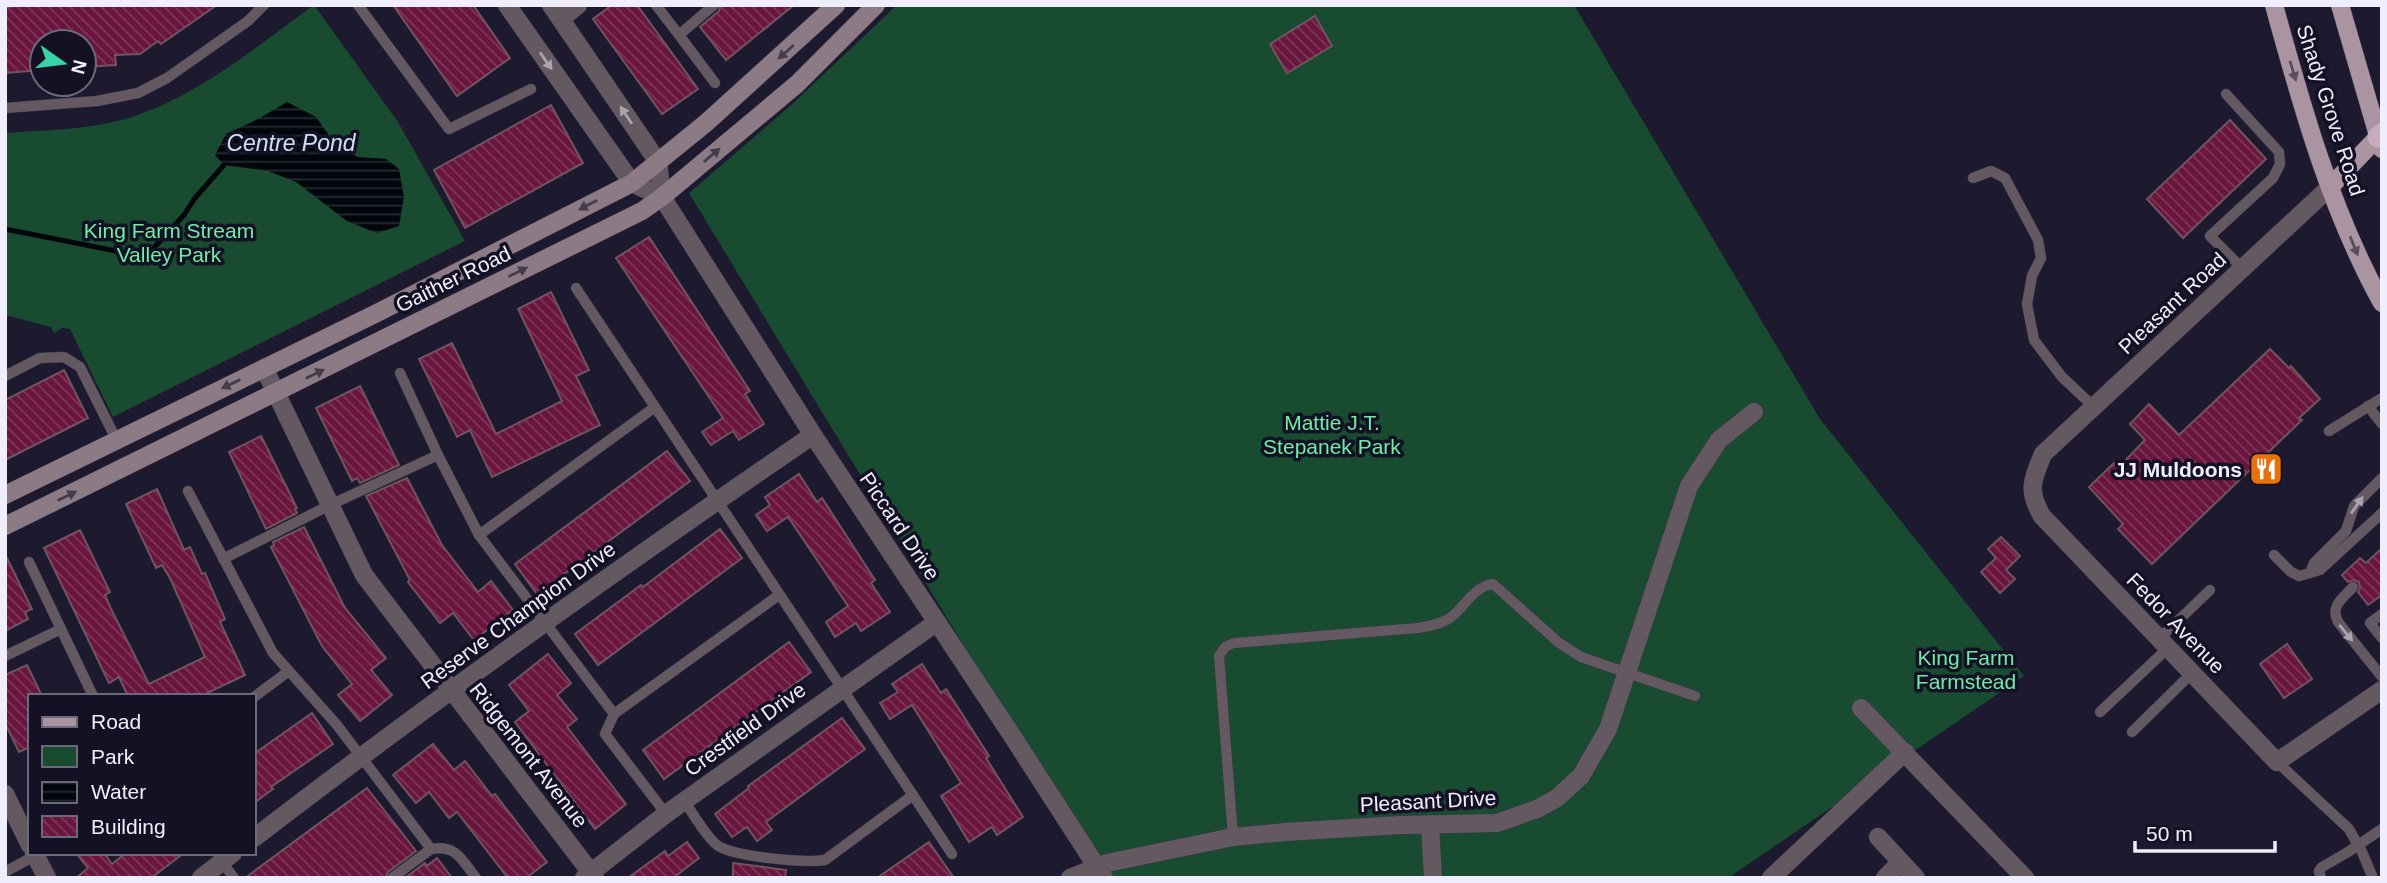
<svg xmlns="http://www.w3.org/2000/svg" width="2387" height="883" font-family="Arial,sans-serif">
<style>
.green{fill:#184b30}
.water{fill:url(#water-rules)}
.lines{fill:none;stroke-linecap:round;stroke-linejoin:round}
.stream{stroke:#00060c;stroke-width:5}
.building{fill:url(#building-back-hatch);stroke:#70545e;stroke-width:2}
.service-casing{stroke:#3b384c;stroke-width:11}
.minor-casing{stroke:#3b384c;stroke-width:19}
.tertiary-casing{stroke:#3b384c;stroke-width:19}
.secondary-casing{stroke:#3b384c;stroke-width:19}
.primary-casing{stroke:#3b384c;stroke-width:19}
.motorway-casing{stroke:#3b384c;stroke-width:23}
.service{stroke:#645960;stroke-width:10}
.minor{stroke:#645960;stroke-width:18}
.tertiary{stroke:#645960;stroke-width:18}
.secondary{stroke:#8c7a85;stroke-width:18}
.primary{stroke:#ab94a2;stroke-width:18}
.motorway{stroke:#c7acbd;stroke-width:21}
.oneway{fill:#443b4b}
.oneway2{fill:#aaa4ae}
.oneway3{fill:#584c5d}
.labels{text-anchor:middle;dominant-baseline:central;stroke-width:7;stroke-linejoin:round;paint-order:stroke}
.street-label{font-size:21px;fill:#f0eefd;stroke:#141125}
.park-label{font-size:21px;fill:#6feda6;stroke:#141125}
.poi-label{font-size:21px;font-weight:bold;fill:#f0eefd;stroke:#141125;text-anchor:end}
.water-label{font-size:23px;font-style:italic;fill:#cbe3f0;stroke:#141125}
</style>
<defs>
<pattern id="water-rules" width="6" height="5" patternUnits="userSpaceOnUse" patternTransform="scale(1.75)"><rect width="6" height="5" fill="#00060c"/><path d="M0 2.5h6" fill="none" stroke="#262b30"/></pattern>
<pattern id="building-back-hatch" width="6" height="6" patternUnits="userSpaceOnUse" patternTransform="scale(1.75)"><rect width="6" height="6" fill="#69153d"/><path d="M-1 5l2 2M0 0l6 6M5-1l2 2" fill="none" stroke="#7f375a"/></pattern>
</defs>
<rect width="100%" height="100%" fill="#1d1a2f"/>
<g class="green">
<path d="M314 5 398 122 465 241 113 417 70 329 62 328 54 333 51 327 5 315V133C44 130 84 130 122 120 195 99 253 49 314 5Z"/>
<path d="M897 5H1574L1820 419 2024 676 1728 878H1105L689 193 789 107Z"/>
</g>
<path class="water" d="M287 102 316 117 338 148 358 157 386 159 399 169 404 197 399 226 377 233 347 221 296 182 268 171 224 165 215 155 226 134 260 118Z"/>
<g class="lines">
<path class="stream" d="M5 229 136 255 151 251 184 215 195 198 224 165"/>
</g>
<g class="building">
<path d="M34 5H217L161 44 158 41 140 54 115 55 116 65 84 67V42H42V70L5 73V7Z"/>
<path d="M393 5H473L510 58 457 96Z"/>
<path d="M612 5H637L698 89 662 114 593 19Z"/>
<path d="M721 5H794L726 60 700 27 719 11Z"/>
<path d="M1315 16 1332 46 1287 73 1270 44Z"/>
<path d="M551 105 583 163 465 228 434 170Z"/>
<path d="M2230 120 2266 159 2183 238 2147 199Z"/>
<path d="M649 237 750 391 745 394 764 424 739 440 733 431 711 445 702 432 723 418 616 258Z"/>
<path d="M551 292 589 370 576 376 600 425 492 477 470 430 457 437 419 359 452 343 496 434 562 401 518 309Z"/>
<path d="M2270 349 2289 368 2291 366 2320 399 2299 418 2302 420 2152 564 2118 529 2123 524 2089 487 2114 463 2118 468 2145 440 2130 424 2149 404 2179 435Z"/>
<path d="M64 370 88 418 5 460V400Z"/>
<path d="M360 386 399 465 360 483 357 478 352 481 316 408Z"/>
<path d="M261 436 297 508 295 509 297 513 266 529 229 452Z"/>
<path d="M667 451 690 481 537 594 515 564Z"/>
<path d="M799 474 817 502 822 498 875 580 871 583 890 612 861 631 856 623 835 637 826 622 848 606 788 517 767 531 756 515 770 505 765 497Z"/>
<path d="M407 478 442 545 478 592 491 581 513 610 474 640 453 613 440 623 408 582 410 580 366 496Z"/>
<path d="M157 489 184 550 190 547 202 574 205 573 225 619 220 622 245 675 201 696H123L127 694 119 677 109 683 44 548 80 530 110 592 105 595 111 609 149 684 205 657 170 578 162 565 156 568 126 504Z"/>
<path d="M304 527 345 608 386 658 371 670 392 695 360 721 338 695 352 684 322 646 271 547 274 545 273 542Z"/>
<path d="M720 529 742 558 598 665 575 634 641 585 643 587Z"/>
<path d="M2001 537 2020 556 2006 570 2015 579 2000 593 1981 572 1996 558 1988 549Z"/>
<path d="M2382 548V595L2368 605 2358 592 2360 588 2359 582 2354 580 2348 582 2342 575 2360 558 2366 563Z"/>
<path d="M5 554 32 609 25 612 28 619 5 631Z"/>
<path d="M789 642 811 672 664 779 643 750Z"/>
<path d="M2287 644 2312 679 2284 698 2260 664Z"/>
<path d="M548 654 571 683 557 695 577 719 567 727 626 804 595 829 515 722 529 711 509 685Z"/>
<path d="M922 664 941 693 946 689 989 756 986 758 1023 817 997 835 992 827 969 842 941 796 961 783 912 705 890 719 880 703 898 692 892 684Z"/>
<path d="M27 665 42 696H30V747L19 752 5 723V675Z"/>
<path d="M312 713 333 744 271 787 273 789 254 803V754Z"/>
<path d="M842 718 865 749 766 822 772 830 757 841 747 827 732 837 715 814 749 788 748 786Z"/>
<path d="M433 744 454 770 465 761 492 796 495 794 547 862 526 878H508L457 812 449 818 429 792 416 803 393 775Z"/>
<path d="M367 788 416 851 388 872 385 878H245Z"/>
<path d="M687 842 699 858 673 878H628L665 851 668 856Z"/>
<path d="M929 842 954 878H877Z"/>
<path d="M76 853H104L112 864 126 853H184L151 878H76L88 868Z"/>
<path d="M437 858 452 878H405L425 863 427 866Z"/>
<path d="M733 863 786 870 785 878H733Z"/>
</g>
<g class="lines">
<defs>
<g id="service">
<path d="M358 5 449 129 531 89"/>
<path d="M656 5 679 35 714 5"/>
<path d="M679 35 715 83"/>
<path d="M2226 94 2279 152 2280 164 2273 178 2210 236 2243 269"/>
<path d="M5 108 97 101 138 93 167 78 248 21 264 5"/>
<path d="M1973 178 1991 171 2005 178 2038 240 2041 258 2032 276 2027 304 2034 340 2062 377 2094 407"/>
<path d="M576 288 655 407"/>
<path d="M400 373 438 455"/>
<path d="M5 376 40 358 64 357 80 367 116 439"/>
<path d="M2368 406 2382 424"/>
<path d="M2329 431 2382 398"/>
<path d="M188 491 273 653 337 725 431 849C457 845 461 859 476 878"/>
<path d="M479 535 655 407 952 854"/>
<path d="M2274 555 2291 572 2299 576 2320 570 2382 513"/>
<path d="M223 559 330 505 438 455 479 535 614 714 605 734 666 814"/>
<path d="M29 562 93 696"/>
<path d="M2310 573 2314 563 2346 531 2354 506 2382 478"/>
<path d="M2353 587C2342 599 2330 606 2338 622L2382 677"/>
<path d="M2382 614 2370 623 2382 638"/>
<path d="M2159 639 2210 590"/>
<path d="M5 656 61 629"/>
<path d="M254 697 289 671"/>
<path d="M2100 712 2168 648"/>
<path d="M614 714 779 595"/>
<path d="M2132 732 2192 673"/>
<path d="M2277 762 2349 829 2362 852 2373 878"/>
<path d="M684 801C693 813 706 837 717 845 733 857 805 863 825 860L913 795"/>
<path d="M1233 837 1219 656 1225 647 1234 643 1418 628C1429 626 1441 624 1450 618 1465 607 1474 586 1493 584L1558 642 1581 657 1695 696"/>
<path d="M222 862 234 878"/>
<path d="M5 872 38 854"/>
<path d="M392 878 431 849"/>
<path d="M2321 878 2319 871 2322 867 2348 852 2382 829"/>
</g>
<g id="minor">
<path d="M561 19 578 5"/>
<path d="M2330 187 2043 454C2032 481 2027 490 2042 516L2277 762 2382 690"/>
<path d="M264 368 364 575 595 878"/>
<path d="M1861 708 2025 878"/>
<path d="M5 794 30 845"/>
<path d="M1430 825 1433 878"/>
<path d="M1878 837 1916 878"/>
<path d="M254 838C436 698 623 565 813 435"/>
<path d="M34 853 47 878"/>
<path d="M201 878 233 853"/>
<path d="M584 878 666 814 937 622"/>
<path d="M1070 878 1107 863 1233 837 1285 832 1401 825 1497 823 1537 809 1557 798 1581 776 1608 729 1689 486 1719 440 1754 412"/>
<path d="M1771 878 1905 752"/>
<path d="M1885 878 1901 862"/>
</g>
<g id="tertiary">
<path d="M507 5 632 183 662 197"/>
<path d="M551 5 658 162 662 197 813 435 1013 737 1104 878"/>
</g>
<g id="secondary">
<path d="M5 495 375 314 632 183 706 123 836 5"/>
<path d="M5 526 642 211 662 197 797 84 876 5"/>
</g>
<g id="primary">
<path d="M2274 5C2302 107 2331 211 2382 303"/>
<path d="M2340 5 2382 149"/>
<path d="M2330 187 2378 137"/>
</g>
<path id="motorway" d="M2378 137 2382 134"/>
</defs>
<use href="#service" class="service-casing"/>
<use href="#minor" class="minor-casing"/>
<use href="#tertiary" class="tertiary-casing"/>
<use href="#secondary" class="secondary-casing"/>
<use href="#primary" class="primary-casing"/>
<use href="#motorway" class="motorway-casing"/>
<use href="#service" class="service"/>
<use href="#minor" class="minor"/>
<use href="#tertiary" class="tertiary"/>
<use href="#secondary" class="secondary"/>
<use href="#primary" class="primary"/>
<use href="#motorway" class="motorway"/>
</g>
<defs><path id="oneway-solid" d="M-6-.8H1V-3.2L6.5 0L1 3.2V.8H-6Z" transform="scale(1.75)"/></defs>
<g class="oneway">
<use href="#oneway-solid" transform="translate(786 52) rotate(138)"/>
<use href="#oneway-solid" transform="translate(712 155) rotate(-40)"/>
<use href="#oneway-solid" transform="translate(588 205) rotate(153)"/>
<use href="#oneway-solid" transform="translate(518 272) rotate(-26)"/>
<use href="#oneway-solid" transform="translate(315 374) rotate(-26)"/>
<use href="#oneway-solid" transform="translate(231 384) rotate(154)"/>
<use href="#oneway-solid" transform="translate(67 496) rotate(-26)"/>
</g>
<g class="oneway2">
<use href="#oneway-solid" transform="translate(546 61) rotate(55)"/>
<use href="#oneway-solid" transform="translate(626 115) rotate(-124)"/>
<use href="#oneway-solid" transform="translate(2357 505) rotate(-55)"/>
<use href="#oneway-solid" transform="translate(2346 633) rotate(51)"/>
</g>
<g class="oneway3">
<use href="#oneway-solid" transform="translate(2293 71) rotate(73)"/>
<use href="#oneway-solid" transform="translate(2354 246) rotate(68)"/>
</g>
<defs>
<symbol id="restaurant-square" viewBox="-11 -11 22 22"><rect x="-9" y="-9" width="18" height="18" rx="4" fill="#e8710a" stroke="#141125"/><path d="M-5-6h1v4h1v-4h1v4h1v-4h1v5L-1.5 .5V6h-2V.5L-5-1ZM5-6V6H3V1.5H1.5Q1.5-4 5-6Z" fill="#fff"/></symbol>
</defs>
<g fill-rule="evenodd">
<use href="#restaurant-square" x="2247" y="450" width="38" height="38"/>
</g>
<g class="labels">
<g class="street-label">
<text transform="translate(2331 110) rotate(72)">Shady Grove Road</text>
<text transform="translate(453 279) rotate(-26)">Gaither Road</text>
<text transform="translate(2172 303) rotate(-43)">Pleasant Road</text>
<text transform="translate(900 526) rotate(56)">Piccard Drive</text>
<text transform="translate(518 615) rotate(-36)">Reserve Champion Drive</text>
<text transform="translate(2176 623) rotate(46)">Fedor Avenue</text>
<text transform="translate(745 729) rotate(-36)">Crestfield Drive</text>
<text transform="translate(529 755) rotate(52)">Ridgemont Avenue</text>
<text transform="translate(1428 801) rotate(-3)">Pleasant Drive</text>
</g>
<g class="park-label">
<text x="169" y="230">King Farm Stream<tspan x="169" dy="24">Valley Park</tspan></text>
<text x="1332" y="422">Mattie J.T.<tspan x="1332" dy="24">Stepanek Park</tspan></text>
<text x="1966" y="657">King Farm<tspan x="1966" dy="24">Farmstead</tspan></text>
</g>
<g class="poi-label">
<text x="2242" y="469">JJ Muldoons</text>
</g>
<g class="water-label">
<text x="291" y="143">Centre Pond</text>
</g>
</g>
<rect width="2387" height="883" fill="none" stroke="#f0eefd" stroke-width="14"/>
<rect x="28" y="694" width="228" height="161" fill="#141125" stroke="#6c697b" stroke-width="2"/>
<rect x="42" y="717" width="35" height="10" fill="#ab94a2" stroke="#6c697b" stroke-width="2"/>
<text x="91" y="729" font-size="21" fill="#f0eefd">Road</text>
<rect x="42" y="746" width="35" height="21" fill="#184b30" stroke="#6c697b" stroke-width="2"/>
<text x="91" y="764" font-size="21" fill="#f0eefd">Park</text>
<rect x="42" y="782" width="35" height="21" fill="url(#water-rules)" stroke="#6c697b" stroke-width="2"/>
<text x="91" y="799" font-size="21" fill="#f0eefd">Water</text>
<rect x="42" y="816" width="35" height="21" fill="url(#building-back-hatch)" stroke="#6c697b" stroke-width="2"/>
<text x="91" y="834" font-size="21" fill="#f0eefd">Building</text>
<g transform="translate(63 63) rotate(104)"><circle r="33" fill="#141125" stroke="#6c697b" stroke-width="2"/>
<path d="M0-5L12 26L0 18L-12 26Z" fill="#37d4a6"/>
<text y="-10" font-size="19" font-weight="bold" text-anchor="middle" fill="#f0eefd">N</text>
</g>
<path d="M2135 841v10h140v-10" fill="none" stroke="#f0eefd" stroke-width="3.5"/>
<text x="2146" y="841" font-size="21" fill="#f0eefd" stroke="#141125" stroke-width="5" paint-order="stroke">50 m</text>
</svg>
